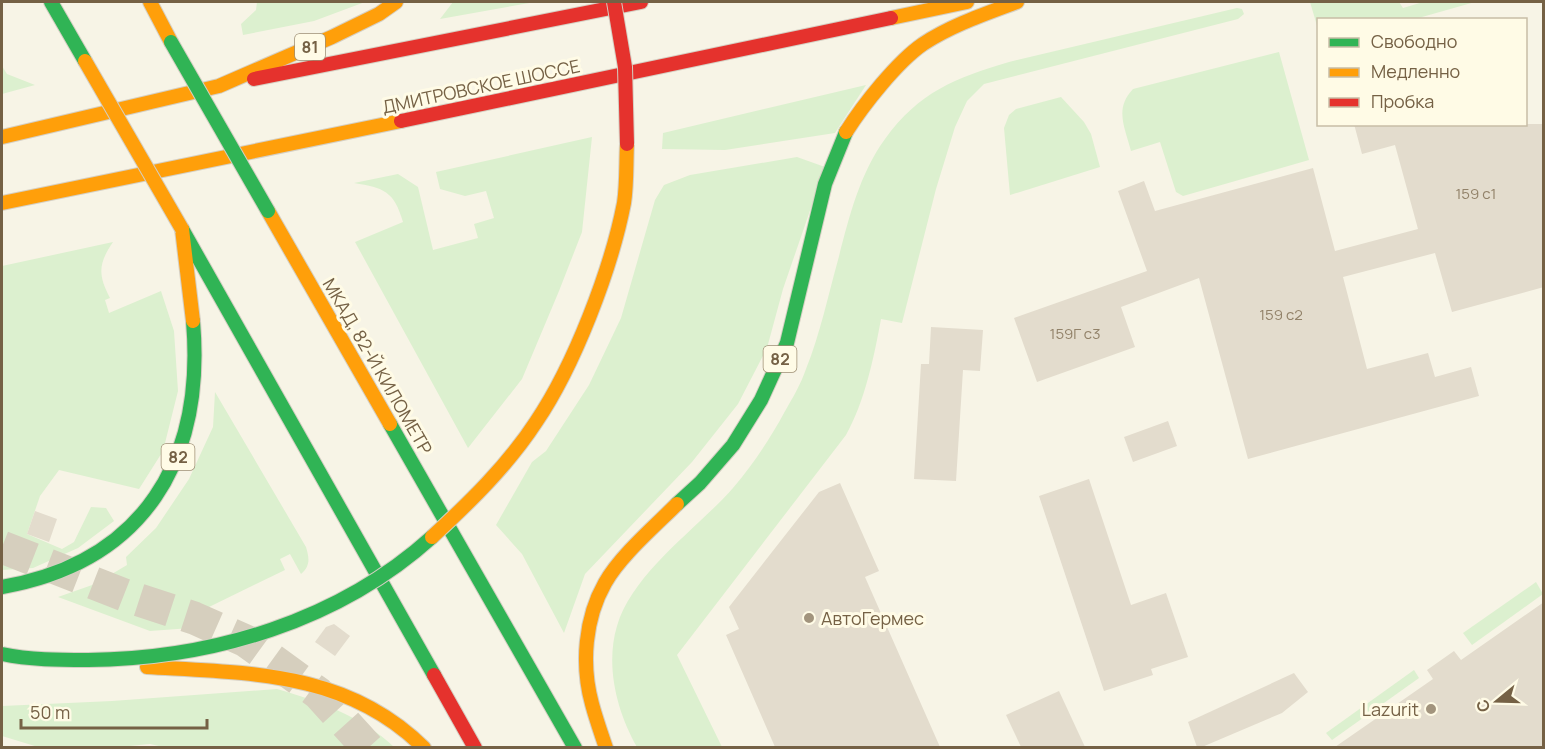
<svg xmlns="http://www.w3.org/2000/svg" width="1545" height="749" font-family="Manrope,sans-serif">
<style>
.green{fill:#dcf0cf}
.building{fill:#e3dccd}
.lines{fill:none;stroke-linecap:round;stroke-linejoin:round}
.primary-tunnel{stroke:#d6cfbe;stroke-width:33;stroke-dasharray:33 16;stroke-linecap:butt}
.fast-casing{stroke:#d5cfc3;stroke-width:16}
.slow-casing{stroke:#d5cfc3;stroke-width:16}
.jam-casing{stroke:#d5cfc3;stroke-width:16}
.fast{stroke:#30b455;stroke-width:14}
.slow{stroke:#ff9f0a;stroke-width:14}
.jam{stroke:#e5322d;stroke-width:14}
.fast-bridge-casing{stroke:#d5cfc3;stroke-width:16;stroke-linecap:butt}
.slow-bridge-casing{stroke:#d5cfc3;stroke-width:16;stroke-linecap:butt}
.jam-bridge-casing{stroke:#d5cfc3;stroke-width:16;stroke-linecap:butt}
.fast-bridge{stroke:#30b455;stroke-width:14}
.slow-bridge{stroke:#ff9f0a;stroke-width:14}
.jam-bridge{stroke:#e5322d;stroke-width:14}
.poi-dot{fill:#a2947d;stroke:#fffbe6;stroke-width:2}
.labels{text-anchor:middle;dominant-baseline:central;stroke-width:6;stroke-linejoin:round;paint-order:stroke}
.number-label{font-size:15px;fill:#928269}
.shield{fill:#fffbe6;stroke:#9e8f75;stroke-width:1.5}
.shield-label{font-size:16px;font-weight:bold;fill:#756145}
.street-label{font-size:18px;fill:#756145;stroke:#fffbe6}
.poi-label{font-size:18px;fill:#756145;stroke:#fffbe6;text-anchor:start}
</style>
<rect width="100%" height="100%" fill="#f7f4e6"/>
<g class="green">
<path d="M257 2H365L314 21 243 35 241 24 256 10Z"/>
<path d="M453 2H535L440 19Z"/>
<path d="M1310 2H1399L1403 8 1423 2H1475L1415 19 1318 20V29Z"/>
<path d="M1237 8 1242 9 1244 14 1238 19 984 84 967 101 955 127 936 189 902 323 881 319C874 357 865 401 846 435L677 655 722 747H637C617 712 605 666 617 626 633 572 697 529 733 488 752 466 770 439 784 413 792 399 801 384 806 369 820 334 828 296 838 260 849 218 859 175 885 139 919 92 955 78 1009 62Z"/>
<path d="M1279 52 1309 160 1183 196 1176 192 1160 142 1131 151C1125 127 1114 109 1133 89Z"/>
<path d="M2 66 7 74 35 85 2 94Z"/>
<path d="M866 85 835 133 725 150 662 149 663 133Z"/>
<path d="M1061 97 1084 122 1091 134 1100 167 1010 195 1004 128 1009 115 1016 109Z"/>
<path d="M592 137 582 232 559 291 522 379 468 448 355 242 403 222C394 191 384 188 354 183L398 174 418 187 433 250 478 238 474 224 494 218 486 191 465 196 440 189 436 172Z"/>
<path d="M797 157 825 167 783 289 767 348 738 404 692 462 585 574 564 633 522 554 496 525 532 462 546 451 589 385 621 318 655 200 664 185 690 175Z"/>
<path d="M113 242C98 264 98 275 110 298L105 300 109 313 161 291 174 331 178 391 163 451 139 489 59 470 40 496 27 534 62 549 74 542 91 507 106 508 114 521 78 548 33 568 2 570V266Z"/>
<path d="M215 392 306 547C309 557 311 566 301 574L290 554 280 559 285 570 209 607 191 628 150 631 58 597 95 584 127 565 126 557 156 528 189 479 213 427Z"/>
<path d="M1536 582 1543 594 1472 645 1463 633Z"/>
<path d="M1414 670 1419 678 1332 740 1326 733Z"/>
<path d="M277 689C319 701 361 716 394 747L168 748 150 744 109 748 38 747 2 736V706L112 701Z"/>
</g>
<g class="building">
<path d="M1354 124H1544V287L1452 312 1435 253 1343 277 1367 369 1428 353 1435 377 1471 367 1479 396 1248 459 1199 278 1121 307 1135 347 1037 382 1014 318 1147 271 1118 191 1144 181 1155 211 1313 168 1335 251 1418 229 1395 145 1362 154Z"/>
<path d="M931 327 983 330 980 371 963 370 956 481 914 479 921 364H929Z"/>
<path d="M1168 421 1177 446 1133 462 1124 437Z"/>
<path d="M1089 479 1131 605 1166 593 1188 657 1151 669 1153 675 1104 691 1039 496Z"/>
<path d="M840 483 879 571 865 577 940 747H775L726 635 739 629 729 607 819 492Z"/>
<path d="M35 511 57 519 49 542 27 534Z"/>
<path d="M1544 602V747H1335L1433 679 1427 670 1454 651 1461 660Z"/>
<path d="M334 624 350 636 335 656 315 642 326 627Z"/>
<path d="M1294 673 1308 692 1282 713 1202 747H1197L1188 722Z"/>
<path d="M1059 691 1085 747H1021L1006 715Z"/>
</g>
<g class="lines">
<path class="primary-tunnel" d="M2 547 127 596 194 618 246 641 318 693 368 748"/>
<defs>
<g id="fast">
<path d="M51 2 85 61"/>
<path d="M182 229 434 675"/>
<path d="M390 424 575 748"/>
<path d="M677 504 700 483 733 445 761 400 787 343 825 184 846 132"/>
<path d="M2 587C144 562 205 460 193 321"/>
</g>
<g id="slow">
<path d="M150 2 171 42"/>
<path d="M891 18 967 2"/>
<path d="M846 132C863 105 897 62 923 44 952 25 985 14 1017 2"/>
<path d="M2 137 219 86 332 37 379 14 396 2"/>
<path d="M2 203 401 121"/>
<path d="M268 211 390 424"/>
<path d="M182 229 193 321"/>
<path d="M147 667C248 673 347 671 424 748"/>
<path d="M606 748C601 733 596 719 592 704 581 664 585 618 605 583 620 556 655 526 677 504"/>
</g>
<g id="jam">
<path d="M254 79 641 2"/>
<path d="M401 121 891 18"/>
<path d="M434 675 475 748"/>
</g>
</defs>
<use href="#fast" class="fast-casing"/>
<use href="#slow" class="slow-casing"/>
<use href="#jam" class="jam-casing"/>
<use href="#fast" class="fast"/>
<use href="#slow" class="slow"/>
<use href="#jam" class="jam"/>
<defs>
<g id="fast-bridge">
<path d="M171 42 268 211"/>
<path d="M2 654C30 660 59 660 88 660 212 659 339 621 432 537"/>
</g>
<g id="slow-bridge">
<path d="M85 61 182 229"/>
<path d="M432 537C470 502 508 465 536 422 574 366 611 270 624 203 627 184 626 163 627 144"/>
</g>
<path id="jam-bridge" d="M614 2 625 67 627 144"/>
</defs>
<use href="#fast-bridge" class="fast-bridge-casing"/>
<use href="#slow-bridge" class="slow-bridge-casing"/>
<use href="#jam-bridge" class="jam-bridge-casing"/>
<use href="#fast-bridge" class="fast-bridge"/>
<use href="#slow-bridge" class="slow-bridge"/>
<use href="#jam-bridge" class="jam-bridge"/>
</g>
<g class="poi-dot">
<circle cx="809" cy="618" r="6"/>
<circle cx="1431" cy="709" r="6"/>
</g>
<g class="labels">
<g class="number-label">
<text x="1476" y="193">159 с1</text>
<text x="1281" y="314">159 с2</text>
<text x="1075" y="333">159Г с3</text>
</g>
<g class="shield">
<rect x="295" y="34" width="30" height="26" rx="4.5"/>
<rect x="763.5" y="346" width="33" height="26" rx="4.5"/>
<rect x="161.5" y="444" width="33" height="26" rx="4.5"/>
</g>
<g class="shield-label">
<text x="310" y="47">81</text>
<text x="780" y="359">82</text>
<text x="178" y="457">82</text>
</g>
<g class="street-label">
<text transform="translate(481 86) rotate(-12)">ДМИТРОВСКОЕ ШОССЕ</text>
<text transform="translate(378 366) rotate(60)">МКАД, 82-Й КИЛОМЕТР</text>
</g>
<g class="poi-label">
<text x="821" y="618">АвтоГермес</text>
<text x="1419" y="709" text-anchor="end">Lazurit</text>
</g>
</g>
<rect width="1545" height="749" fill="none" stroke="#756145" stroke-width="6"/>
<rect x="1317" y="18" width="210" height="108" fill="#fffbe6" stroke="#c8bda6" stroke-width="1.5"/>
<rect x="1329" y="38" width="30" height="9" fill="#30b455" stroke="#c8bda6" stroke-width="1.5"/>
<text x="1371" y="48" font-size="18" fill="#756145">Свободно</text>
<rect x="1329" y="68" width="30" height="9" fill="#ff9f0a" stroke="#c8bda6" stroke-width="1.5"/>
<text x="1371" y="78" font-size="18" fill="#756145">Медленно</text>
<rect x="1329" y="98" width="30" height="9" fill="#e5322d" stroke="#c8bda6" stroke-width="1.5"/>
<text x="1371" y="108" font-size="18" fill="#756145">Пробка</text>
<g transform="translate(1497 701) rotate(251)" stroke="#fffbe6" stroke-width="4.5" paint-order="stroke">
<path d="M0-4.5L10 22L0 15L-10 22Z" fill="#756145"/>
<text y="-9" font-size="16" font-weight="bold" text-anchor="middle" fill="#756145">С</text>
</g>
<path d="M21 719v9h186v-9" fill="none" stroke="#756145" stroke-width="3"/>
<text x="30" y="719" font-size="18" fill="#756145" stroke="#fffbe6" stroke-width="4.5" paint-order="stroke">50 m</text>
</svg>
